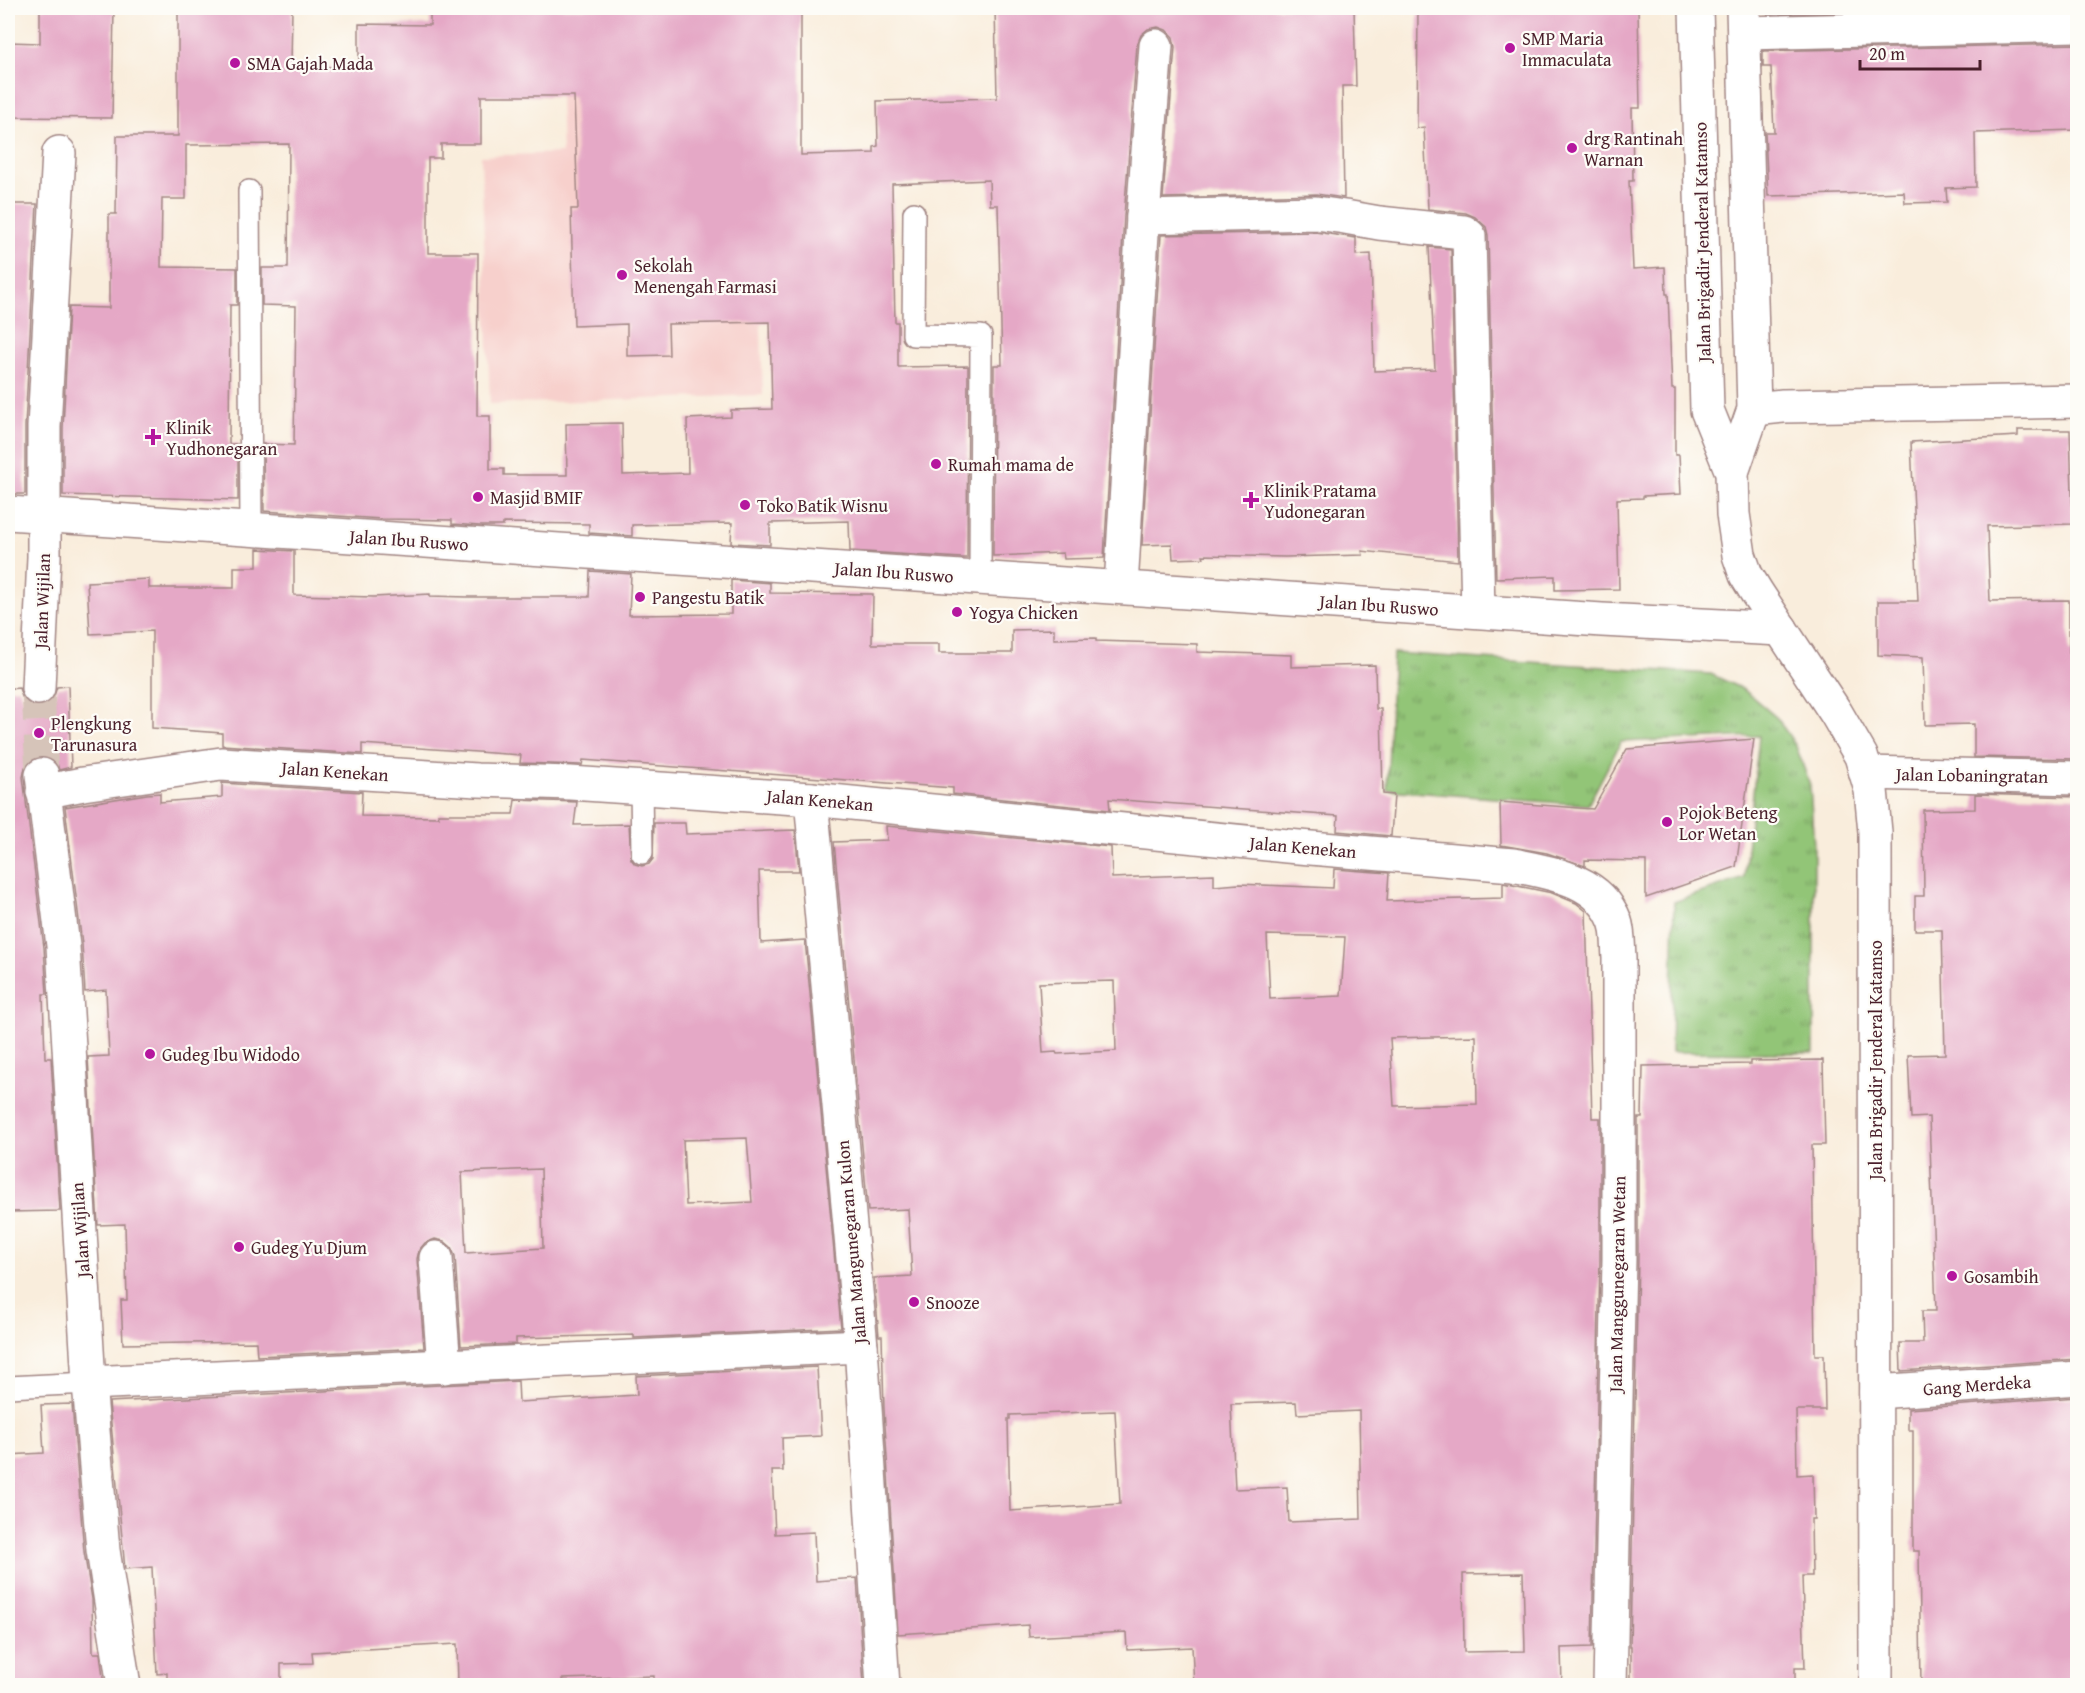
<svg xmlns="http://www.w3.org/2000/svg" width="2085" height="1693" font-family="'Gentium Book Plus',serif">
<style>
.built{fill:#f7d0cc}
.grass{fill:url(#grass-tufts);stroke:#6e7251;stroke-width:1.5}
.building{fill:#e5a8c6;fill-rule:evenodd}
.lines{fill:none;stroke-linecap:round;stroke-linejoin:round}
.minor-tunnel{stroke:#d6c4b9;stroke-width:33;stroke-dasharray:33 16;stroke-linecap:butt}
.service-casing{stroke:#a28684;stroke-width:24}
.minor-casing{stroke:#a28684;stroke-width:36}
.tertiary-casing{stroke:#a28684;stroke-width:36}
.primary-casing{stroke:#a28684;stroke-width:36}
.service{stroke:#fff;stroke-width:21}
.minor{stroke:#fff;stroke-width:33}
.tertiary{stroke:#fff;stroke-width:33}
.primary{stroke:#fff;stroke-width:33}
.poi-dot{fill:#b5179e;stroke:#fdfcf7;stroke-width:2}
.labels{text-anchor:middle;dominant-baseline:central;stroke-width:4.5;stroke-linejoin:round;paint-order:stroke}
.poi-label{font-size:18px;fill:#4a1f2b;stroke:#fdfcf7;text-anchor:start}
.street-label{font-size:18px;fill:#4a1f2b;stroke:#fdfcf7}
</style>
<defs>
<pattern id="grass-tufts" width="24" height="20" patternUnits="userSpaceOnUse" patternTransform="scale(1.5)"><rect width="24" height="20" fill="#92c577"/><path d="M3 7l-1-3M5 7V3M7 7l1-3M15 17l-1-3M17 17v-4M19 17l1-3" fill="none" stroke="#799f62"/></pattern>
</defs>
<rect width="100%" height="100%" fill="#fdfcf7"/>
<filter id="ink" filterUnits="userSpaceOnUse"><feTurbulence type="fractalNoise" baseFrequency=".0167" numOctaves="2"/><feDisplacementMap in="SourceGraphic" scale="12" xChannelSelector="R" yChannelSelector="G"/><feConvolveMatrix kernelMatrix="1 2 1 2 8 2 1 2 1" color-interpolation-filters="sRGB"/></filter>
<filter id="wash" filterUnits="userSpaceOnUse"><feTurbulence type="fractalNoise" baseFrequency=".008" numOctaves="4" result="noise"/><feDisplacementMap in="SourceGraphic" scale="24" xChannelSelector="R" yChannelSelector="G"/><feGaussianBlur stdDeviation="1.35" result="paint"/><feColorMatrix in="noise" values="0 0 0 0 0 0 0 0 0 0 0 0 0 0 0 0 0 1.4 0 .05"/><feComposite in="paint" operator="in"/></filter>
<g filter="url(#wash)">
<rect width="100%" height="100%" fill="#f9eddc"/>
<path class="built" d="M557 8H751L763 395 490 404 481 156 562 153Z"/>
<path class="grass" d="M1393 653 1711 674 1744 690 1777 718 1796 746 1810 785 1814 846V1053L1671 1052 1674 902 1744 878 1759 736 1621 742 1588 805 1387 790Z"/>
<g id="blocks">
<g class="building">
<path d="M40 8H114L112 118 8 117V42L40 43Z"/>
<path d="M178 8H292L291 67H359V24L430 25V8H801V155L874 153V147L878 146 877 101 997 98 995 8H1354L1356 86H1342L1344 198 1316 194 1163 198 1175 47 1173 37 1166 30 1158 27 1148 29 1141 35 1137 45 1124 216 1104 558 1064 559 1063 553 993 556 994 365H1002L998 205H990L989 180 892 184 895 322H898V367L968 366 967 558H962L850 551 849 521 770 523V545L731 543 732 523 632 525V536L589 533V524L503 523V526H480L452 524V520L382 519 264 511 263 444 294 445 296 306 262 305V268H288L289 144 186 145V199H162L161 267 237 268V305H230L229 444H238V500L63 495V428L69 307 109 308V214H116L117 136H178ZM481 96H574L578 209H571L574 326 627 324V356L669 355 668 324 770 322 772 409 731 410V417L687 419 688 473 623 475 622 423 566 424 567 475H504V469H490V416H477L478 253H428V158H441V144H481Z"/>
<path d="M1418 8H1638L1640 108H1632L1633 181H1629L1633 269 1665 267 1666 294H1668L1672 389H1675V455H1679L1681 494 1643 496V498L1617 499 1619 589 1555 590V576L1496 578 1488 235 1486 227 1475 217 1466 213 1428 209 1424 127 1417 128Z"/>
<path d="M1769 8H2026L1770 14Z"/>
<path d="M2078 44V130L1975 133 1976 187 1946 188 1947 202 1905 203 1904 192 1768 196 1765 132H1774L1771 67H1763V51Z"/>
<path d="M8 204H37L25 426V494H8Z"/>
<path d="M1315 232 1356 238V255L1371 254 1374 371 1435 369 1429 247 1451 249 1458 561 1362 551 1363 555 1285 557 1203 555 1204 558 1173 559 1172 544 1142 545 1161 235Z"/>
<path d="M2018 430H2070L2073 524 1987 526 1990 601 2069 600V652H2073L2074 709H2078V759L1974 757V724L1925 725 1923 657 1878 655V601H1918L1911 442 2018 436Z"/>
<path d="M257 549 294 551V595L374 597 430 594V596L468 597H589L590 571 631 574 629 615 731 614V580L770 583V593L873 594 872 644H939V653H1012V630L1054 629V639L1096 638V641L1197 644V652L1291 655V667L1375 665 1376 709H1381L1383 794 1394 795 1391 836 1337 831 1338 816 1109 799 1110 810 953 794V788L583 760 582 765 520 763 521 755 362 744V754L222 745V733L152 728V631L90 634 87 582 149 579V588H234V567H257Z"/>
<path d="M68 686 71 767 59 770 57 763 50 758 39 757 31 760 25 767 23 777 44 948 47 994H43L45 1058H51L60 1211 8 1212V790H9L8 689 19 688 22 697 27 703 38 707 46 705 53 699 57 687Z"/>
<path d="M1754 739 1736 867 1646 898V861L1585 860V866L1547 853 1501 845 1500 802 1593 809 1627 749Z"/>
<path d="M222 783 362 792 361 816 439 817 438 814H513L515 800 577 802 574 825 629 824 631 859 635 864 642 866 649 864 653 859 654 823H685L686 834 795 830 799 871H759L761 943 805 940 841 1328 634 1338V1335L516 1338V1344L461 1346 455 1256 451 1247 444 1241 435 1239 425 1243 419 1250 417 1259 424 1348 257 1356 256 1342 123 1344 121 1300H127L125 1224 98 1225 88 1057 109 1056 106 990 85 992 82 944 65 807 147 794 160 793V802L222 797ZM747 1138 752 1202 686 1205 683 1140ZM541 1169 543 1248 466 1253 462 1172Z"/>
<path d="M1975 794 2078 797V1359L1901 1371 1900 1343H1923L1922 1311H1936L1929 1117 1911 1118 1908 1055 1945 1054 1942 930H1915V896H1924L1923 810 1975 809Z"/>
<path d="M886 826 1111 847 1112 878 1214 874V886L1239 884 1333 888 1334 869 1389 873 1387 901 1503 898V883L1552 893 1576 903 1586 911 1592 1118H1600V1258L1592 1647 1561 1648 1562 1686H1194L1192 1647 1127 1650 1126 1632 1029 1637 1028 1625 898 1634 884 1409 882 1336H879L874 1278 912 1276 908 1209 868 1211 834 842 887 840ZM1267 935 1345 937 1341 996 1270 999ZM1114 981 1116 1051 1057 1054 1056 1052 1043 1053 1039 983ZM1476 1036 1477 1104 1394 1106 1390 1038ZM1296 1402 1297 1414 1359 1411 1361 1519 1289 1522 1287 1487 1235 1489 1231 1404ZM1115 1411 1120 1504 1010 1511 1008 1419H1010V1415ZM1523 1573 1525 1651 1464 1652 1463 1574Z"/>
<path d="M1823 1060 1825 1145H1812L1815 1355H1824L1825 1410H1796L1797 1475 1813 1474 1814 1519H1811L1812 1576H1802L1805 1668H1795V1686H1631V1646H1630L1638 1258V1118H1642L1643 1066 1750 1064V1061Z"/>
<path d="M817 1367 821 1436 782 1438 783 1471H772L775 1534 814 1532 816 1581 857 1578 864 1686H654V1676L562 1679V1686H458L457 1644 312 1652 313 1663 281 1664V1686H167V1673L157 1674 152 1567 125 1569 109 1402 518 1381 519 1402 637 1395 636 1376Z"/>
<path d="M2078 1397V1511H2076L2078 1686H1921L1919 1551H1913V1430H1908V1409Z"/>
<path d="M72 1404 84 1552 92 1599 93 1653H100L104 1686H8V1455L44 1453 41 1405Z"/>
</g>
</g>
</g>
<g filter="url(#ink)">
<use href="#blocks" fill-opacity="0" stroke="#a28684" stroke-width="1.5"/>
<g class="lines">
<path class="minor-tunnel" d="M38 688 42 775"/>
<defs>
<g id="service">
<path d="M249 191 251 529"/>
<path d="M914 213 913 335 981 336 980 578"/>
<path d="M641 787 642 853"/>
<path d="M8 1387 89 1383"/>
</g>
<g id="minor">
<path d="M1744 33 2078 25"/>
<path d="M1143 217 1316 213 1345 217 1379 223 1464 232 1469 236 1478 611"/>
<path d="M1754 409 1783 406 2078 401"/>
<path d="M1121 587 1143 217 1156 46"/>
<path d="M38 688 44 557V427L59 153"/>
<path d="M1866 773 2078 778"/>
<path d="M42 775 63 946 89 1383 103 1550 124 1686"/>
<path d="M43 792 83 784 221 764 477 780 570 783 811 799 1287 846 1513 865C1551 873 1599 879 1615 921 1619 932 1618 947 1619 958V1258L1610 1686"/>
<path d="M811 799 861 1346 883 1686"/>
<path d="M436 1258 444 1367"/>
<path d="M89 1383 861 1346"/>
<path d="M1876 1392 2078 1378"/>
</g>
<path id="tertiary" d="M8 513 1602 620 1781 629"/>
<g id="primary">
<path d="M1696 8 1707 410 1732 472"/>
<path d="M1743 8 1754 409 1732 472 1733 514 1739 555 1746 575 1757 593 1836 713 1861 756 1871 790 1875 832 1876 1686"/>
</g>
</defs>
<use href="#service" class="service-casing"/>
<use href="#minor" class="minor-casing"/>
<use href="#tertiary" class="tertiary-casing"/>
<use href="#primary" class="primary-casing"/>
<use href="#service" class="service"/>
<use href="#minor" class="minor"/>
<use href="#tertiary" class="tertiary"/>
<use href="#primary" class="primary"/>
</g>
</g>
<g class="poi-dot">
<circle cx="1510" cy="48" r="6"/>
<circle cx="235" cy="63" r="6"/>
<circle cx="1572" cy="148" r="6"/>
<circle cx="622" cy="275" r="6"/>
<path d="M150 428h6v6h6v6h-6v6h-6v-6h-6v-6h6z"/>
<circle cx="936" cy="464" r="6"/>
<circle cx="478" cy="497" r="6"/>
<path d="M1248 491h6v6h6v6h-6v6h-6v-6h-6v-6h6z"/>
<circle cx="745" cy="505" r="6"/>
<circle cx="640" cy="597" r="6"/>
<circle cx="957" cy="612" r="6"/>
<circle cx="39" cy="733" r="6"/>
<circle cx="1667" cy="822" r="6"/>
<circle cx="150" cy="1054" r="6"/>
<circle cx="239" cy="1247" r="6"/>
<circle cx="1952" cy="1276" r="6"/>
<circle cx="914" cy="1302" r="6"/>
</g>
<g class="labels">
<g class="poi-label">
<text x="1522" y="38">SMP Maria<tspan x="1522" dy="21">Immaculata</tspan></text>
<text x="247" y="63">SMA Gajah Mada</text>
<text x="1584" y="138">drg Rantinah<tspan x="1584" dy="21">Warnan</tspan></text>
<text x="634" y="265">Sekolah<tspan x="634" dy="21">Menengah Farmasi</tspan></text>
<text x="166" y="427">Klinik<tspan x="166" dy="21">Yudhonegaran</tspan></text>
<text x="948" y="464">Rumah mama de</text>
<text x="1264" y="490">Klinik Pratama<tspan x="1264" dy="21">Yudonegaran</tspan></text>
<text x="490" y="497">Masjid BMIF</text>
<text x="757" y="505">Toko Batik Wisnu</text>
<text x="652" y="597">Pangestu Batik</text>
<text x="969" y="612">Yogya Chicken</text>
<text x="51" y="723">Plengkung<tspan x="51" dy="21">Tarunasura</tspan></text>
<text x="1679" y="812">Pojok Beteng<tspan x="1679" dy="21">Lor Wetan</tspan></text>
<text x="162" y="1054">Gudeg Ibu Widodo</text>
<text x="251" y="1247">Gudeg Yu Djum</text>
<text x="1964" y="1276">Gosambih</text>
<text x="926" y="1302">Snooze</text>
</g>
<g class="street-label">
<text transform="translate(1702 242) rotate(-91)">Jalan Brigadir Jenderal Katamso</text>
<text transform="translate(409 540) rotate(4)">Jalan Ibu Ruswo</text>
<text transform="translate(894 572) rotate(4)">Jalan Ibu Ruswo</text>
<text transform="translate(42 601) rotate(-88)">Jalan Wijilan</text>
<text transform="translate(1379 605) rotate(4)">Jalan Ibu Ruswo</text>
<text transform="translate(335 771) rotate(4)">Jalan Kenekan</text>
<text transform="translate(1972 775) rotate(1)">Jalan Lobaningratan</text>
<text transform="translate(820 800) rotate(5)">Jalan Kenekan</text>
<text transform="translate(1303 847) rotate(5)">Jalan Kenekan</text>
<text transform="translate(1875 1060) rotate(-90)">Jalan Brigadir Jenderal Katamso</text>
<text transform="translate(80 1230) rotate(-94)">Jalan Wijilan</text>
<text transform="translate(851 1242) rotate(-95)">Jalan Mangunegaran Kulon</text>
<text transform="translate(1617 1284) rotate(-89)">Jalan Manggunegaran Wetan</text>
<text transform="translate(1977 1385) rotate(-4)">Gang Merdeka</text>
</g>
</g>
<rect width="2085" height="1693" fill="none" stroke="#fdfcf7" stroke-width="30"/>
<path d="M1860 60v9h120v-9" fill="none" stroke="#4a1f2b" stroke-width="3"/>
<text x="1869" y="60" font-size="18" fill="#4a1f2b" stroke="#fdfcf7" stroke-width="4.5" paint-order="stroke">20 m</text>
</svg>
